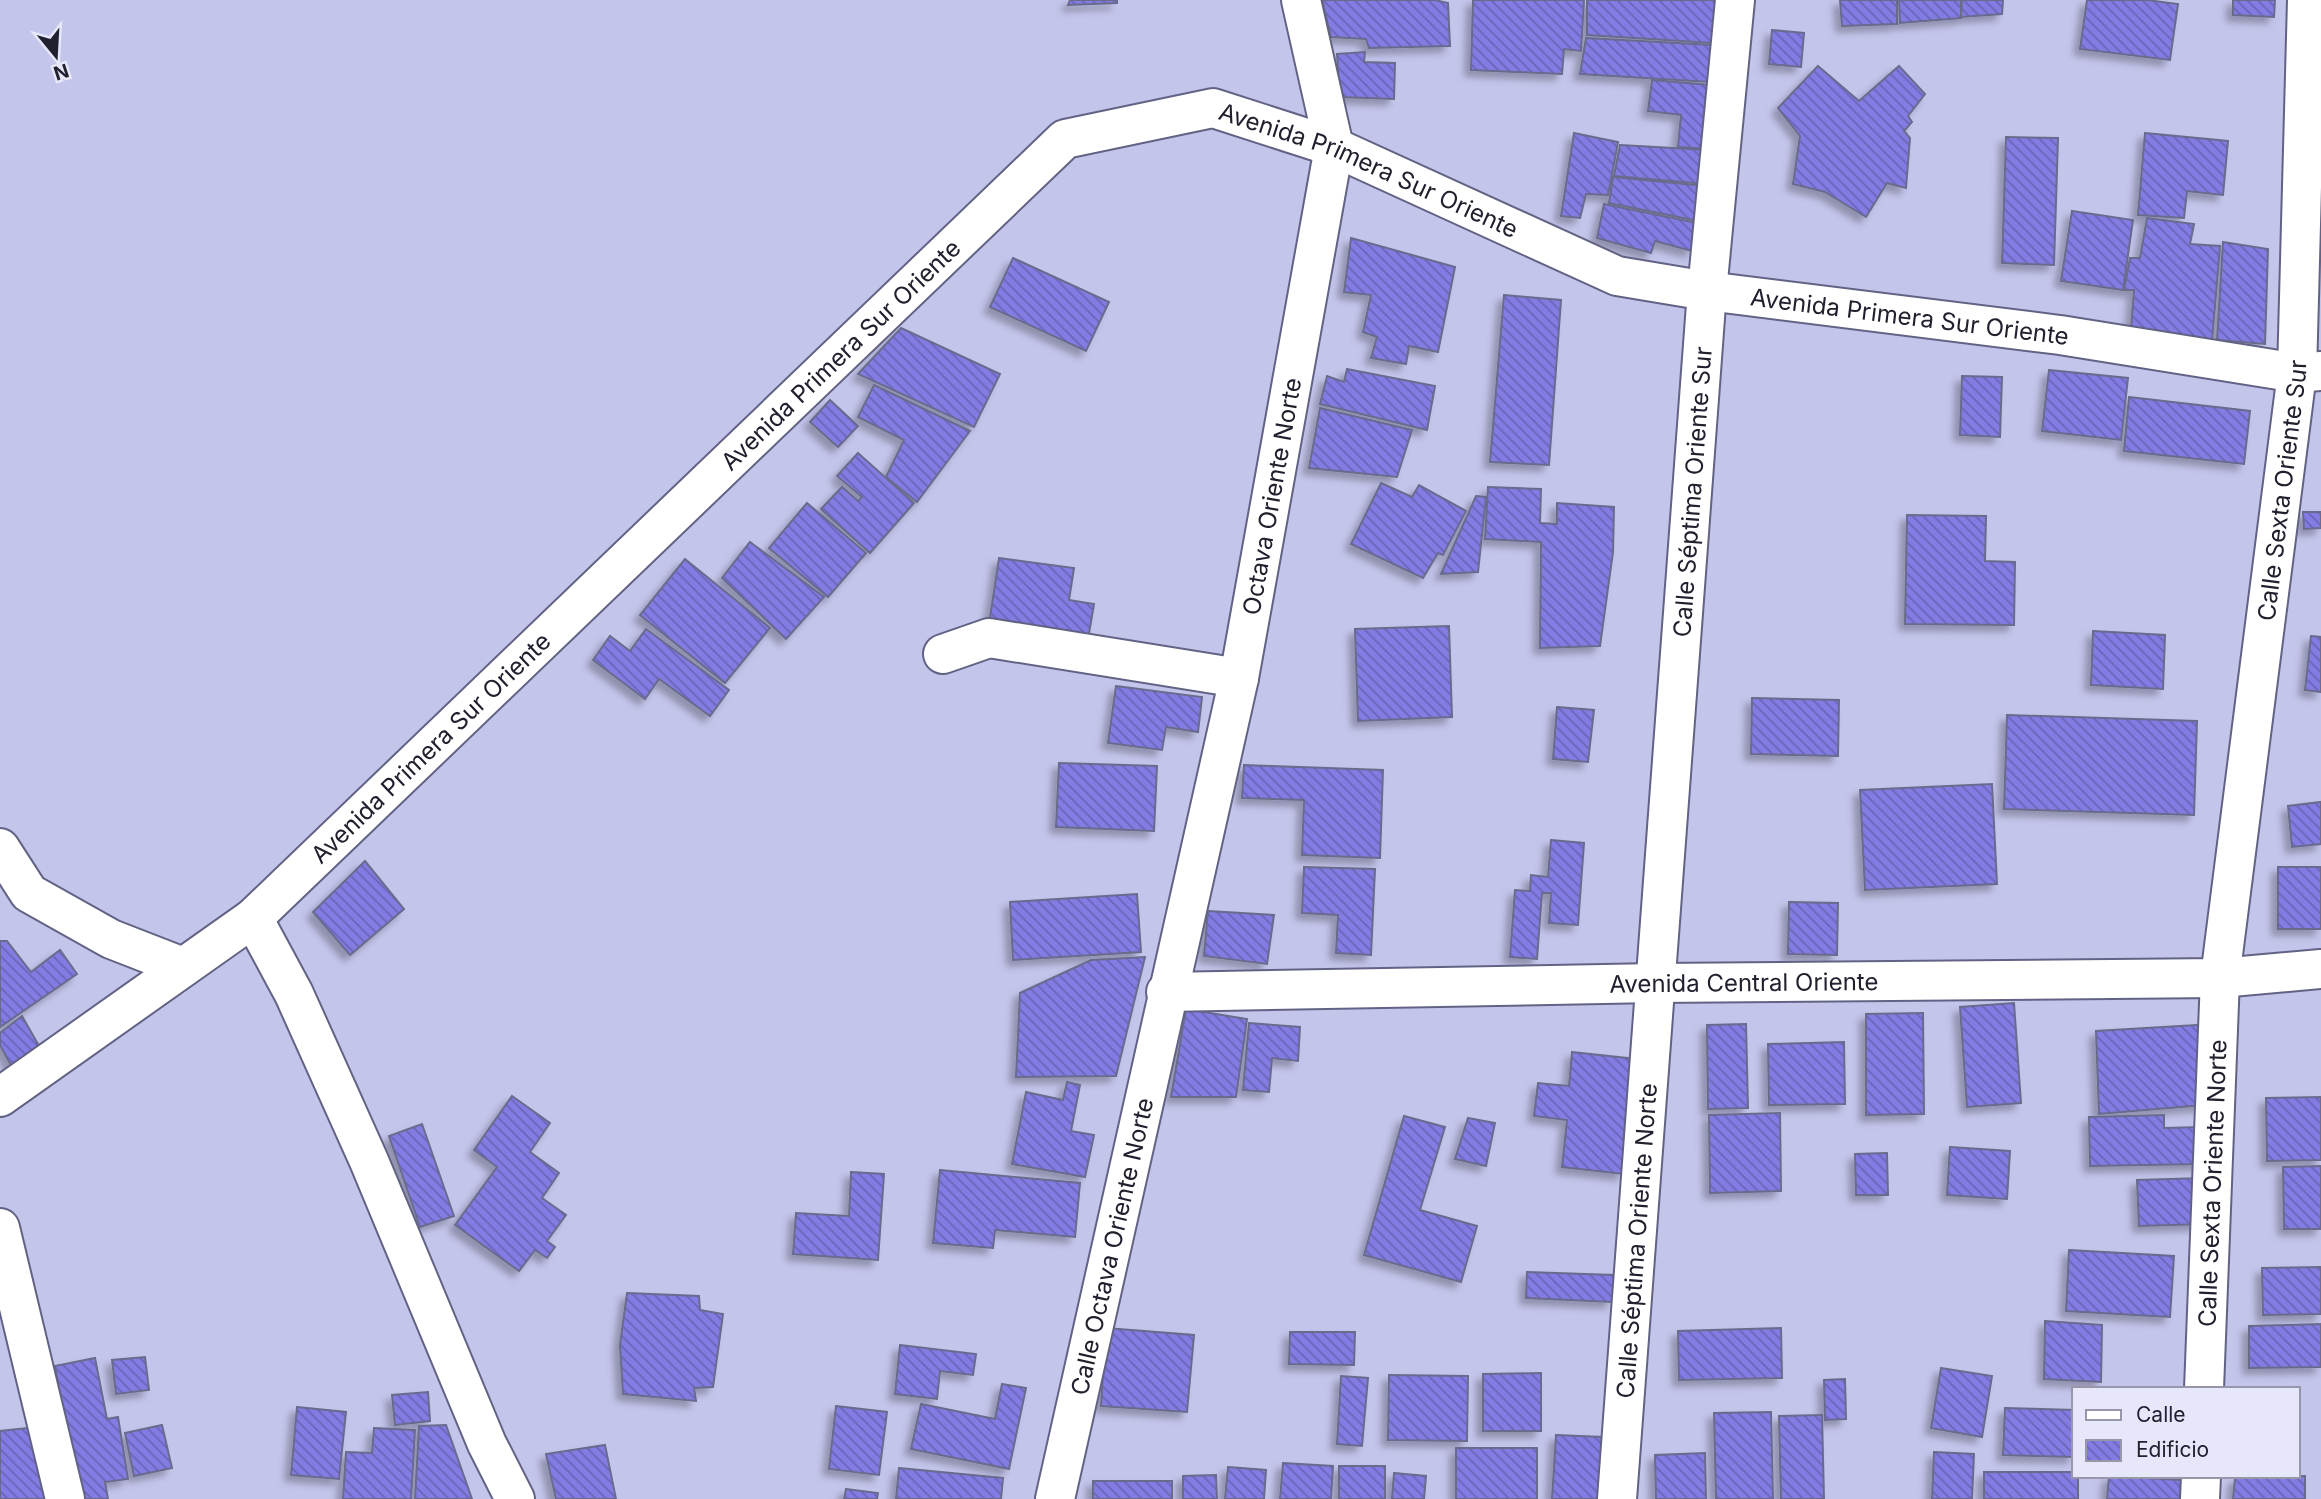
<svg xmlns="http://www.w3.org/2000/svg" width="2321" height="1499" font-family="Inter,sans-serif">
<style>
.building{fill:url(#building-back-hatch);stroke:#6a6b8d;stroke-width:2;filter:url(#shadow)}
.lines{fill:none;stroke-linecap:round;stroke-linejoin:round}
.minor-casing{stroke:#626384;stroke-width:42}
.minor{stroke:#fff;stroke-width:38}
.labels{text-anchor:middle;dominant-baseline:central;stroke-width:5;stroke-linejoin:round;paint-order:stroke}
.street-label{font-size:24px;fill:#20202e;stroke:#e6e7fb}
</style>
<defs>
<pattern id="building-back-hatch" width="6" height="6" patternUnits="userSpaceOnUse" patternTransform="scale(1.75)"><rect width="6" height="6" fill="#827ce3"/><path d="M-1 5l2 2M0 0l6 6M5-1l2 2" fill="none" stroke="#6a65b8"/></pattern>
<filter id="shadow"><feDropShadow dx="-6" dy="6" stdDeviation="3.5" flood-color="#0004"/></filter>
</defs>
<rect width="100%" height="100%" fill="#c4c5eb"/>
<g class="building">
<path d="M1070 0H1117V3L1068 5Z"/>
<path d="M1322 0H1435L1448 3 1450 46 1369 48 1366 39 1331 37Z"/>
<path d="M1473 0H1584L1581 51 1564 49 1562 74 1471 70Z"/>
<path d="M1587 0H1716L1712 43 1587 35Z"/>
<path d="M1840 0H1897V24L1842 26Z"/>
<path d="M1899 0H1961V18L1900 23Z"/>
<path d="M1962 0H2003L2002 14 1961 17Z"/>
<path d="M2087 0H2147L2178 4 2170 60 2080 49Z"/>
<path d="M2233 0H2275L2274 17 2233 15Z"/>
<path d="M1772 30 1804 33 1801 67 1769 64Z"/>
<path d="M1586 38 1713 45 1710 82 1580 74Z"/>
<path d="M1365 52 1364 62 1395 63 1394 99 1340 97 1337 54Z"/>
<path d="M1818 66 1859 101 1899 66 1925 94 1908 116 1912 122 1904 131 1910 138 1906 188 1887 183 1866 217 1825 192 1793 184 1800 136 1778 108Z"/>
<path d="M1652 80 1710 85 1708 149 1678 147 1681 115 1648 111Z"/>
<path d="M1574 133 1618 142 1608 195 1586 194 1580 218 1561 216Z"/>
<path d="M2145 133 2228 141 2223 195 2187 191 2184 218 2138 215Z"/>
<path d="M2006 137 2058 138 2054 265 2002 263Z"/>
<path d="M1620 145 1708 150 1706 184 1614 176Z"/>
<path d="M1613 177 1705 186 1698 221 1609 203Z"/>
<path d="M1604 204 1697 223 1692 251 1655 241 1651 253 1597 238Z"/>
<path d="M2072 211 2133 220 2123 290 2061 281Z"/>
<path d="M2147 218 2194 224 2190 244 2220 246 2212 341 2131 330 2134 290H2124L2130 258H2140Z"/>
<path d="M1351 238 1455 267 1438 352 1409 346 1406 364 1371 358 1377 337 1363 332 1371 295 1344 292Z"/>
<path d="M2223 242 2268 249 2265 344 2217 340Z"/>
<path d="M1013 258 1109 302 1086 351 990 307Z"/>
<path d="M1504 295 1561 300 1549 465 1490 462Z"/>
<path d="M901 328 1000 374 974 427 858 374Z"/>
<path d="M1347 369 1435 386 1427 430 1320 404 1327 376 1344 382Z"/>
<path d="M2049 370 2128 378 2121 440 2042 431Z"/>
<path d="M1962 376 2002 377 2000 437 1960 435Z"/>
<path d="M874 385 970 431 917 502 886 477 904 440 858 417Z"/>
<path d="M2129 397 2250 411 2244 464 2124 451Z"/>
<path d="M830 400 858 426 838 447 810 422Z"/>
<path d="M1320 408 1412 430 1397 477 1309 468Z"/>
<path d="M858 453 914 503 870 553 821 509 842 487 858 501 862 497 837 476Z"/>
<path d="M1381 483 1412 497 1419 485 1466 511 1443 555 1438 553 1423 578 1351 544Z"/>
<path d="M1488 487 1541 489 1540 523 1557 524V503L1614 507 1613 552 1600 646 1540 648 1541 542 1485 539Z"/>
<path d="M1476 496 1486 497 1478 572 1441 574Z"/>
<path d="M807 503 866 553 828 597 769 548Z"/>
<path d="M2303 512H2321V528L2304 529Z"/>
<path d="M1907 515 1986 516 1985 561 2015 562 2014 625 1905 624Z"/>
<path d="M750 542 824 597 786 639 722 578Z"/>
<path d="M999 558 1074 568 1069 600 1094 604 1088 639 989 624Z"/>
<path d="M685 559 770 628 725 683 640 615Z"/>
<path d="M1449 626 1452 717 1358 721 1355 629Z"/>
<path d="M646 629 729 690 710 716 659 679 645 699 593 660 610 636 630 651Z"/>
<path d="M2093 631 2165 635 2163 689 2091 685Z"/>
<path d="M2311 636 2321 637V692L2305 690Z"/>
<path d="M1116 686 1202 697 1198 732 1166 727 1162 750 1108 743Z"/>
<path d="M1752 698 1839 700 1838 756 1751 754Z"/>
<path d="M1557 707 1594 710 1588 762 1553 759Z"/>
<path d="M2007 715 2197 721 2194 815 2004 809Z"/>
<path d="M1059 763 1157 766 1154 831 1056 827Z"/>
<path d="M1244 765 1383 770 1380 858 1302 855 1304 800 1242 798Z"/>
<path d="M1992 784 1997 884 1865 890 1860 790Z"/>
<path d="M2321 802V844L2292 847 2288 806Z"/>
<path d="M1551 840 1584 843 1578 925 1549 923 1551 893H1542L1537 959 1510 957 1515 890 1530 891 1531 875 1548 877Z"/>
<path d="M365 861 404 909 350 955 313 912Z"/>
<path d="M1304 867 1375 869 1371 955 1336 953 1338 915 1302 913Z"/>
<rect x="2278" y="867" width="43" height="62"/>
<path d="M1137 894 1141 952 1013 960 1010 902Z"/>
<path d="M1789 902 1838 903 1837 955 1788 954Z"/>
<path d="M1208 911 1274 915 1267 964 1204 956Z"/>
<path d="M0 941H7L31 972 60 950 77 974 0 1027Z"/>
<path d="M1145 957 1116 1076 1016 1077 1020 993 1091 960Z"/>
<path d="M2014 1003 2021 1103 1967 1107 1960 1007Z"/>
<path d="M1186 1009 1247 1019 1236 1097H1171Z"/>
<path d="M1923 1013 1924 1114 1866 1115V1014Z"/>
<path d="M22 1016 43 1053 14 1071 0 1045V1033Z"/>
<path d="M1249 1023 1300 1027 1298 1061 1272 1058 1269 1092 1243 1090Z"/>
<path d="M1746 1024 1748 1108 1708 1109 1707 1025Z"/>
<path d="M2213 1024 2215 1104 2099 1114 2096 1031Z"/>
<path d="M1844 1042 1845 1104 1769 1105 1768 1044Z"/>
<path d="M1572 1052 1636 1059 1623 1174 1562 1167 1567 1120 1534 1116 1538 1083 1569 1086Z"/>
<path d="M1067 1082 1080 1085 1071 1131 1094 1135 1085 1177 1012 1164 1026 1092 1063 1100Z"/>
<path d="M512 1096 550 1123 530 1152 559 1173 542 1198 566 1215 547 1241 555 1247 547 1258 535 1250 519 1271 455 1225 497 1167 474 1150Z"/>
<path d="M2321 1097V1160L2267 1161 2266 1098Z"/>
<path d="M1780 1113 1781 1191 1710 1193 1709 1115Z"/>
<path d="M2164 1115V1128L2202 1127 2203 1164 2090 1166 2089 1117Z"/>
<path d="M1404 1116 1445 1127 1420 1210 1477 1226 1461 1282 1364 1255Z"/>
<path d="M1468 1118 1495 1123 1486 1166 1455 1159Z"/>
<path d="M422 1124 454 1216 420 1227 389 1136Z"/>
<path d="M1950 1147 2010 1151 2007 1199 1947 1195Z"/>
<path d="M1887 1153 1888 1195H1856L1855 1154Z"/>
<path d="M2321 1166V1229H2284L2283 1167Z"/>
<path d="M940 1170 1080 1183 1075 1237 995 1230 993 1248 933 1243Z"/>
<path d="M851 1172 884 1174 878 1260 793 1254 796 1213 849 1216Z"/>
<path d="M2203 1178 2205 1224 2139 1226 2137 1180Z"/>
<path d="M2069 1250 2174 1256 2170 1317 2066 1311Z"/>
<path d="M2321 1267V1314L2263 1315 2262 1268Z"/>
<path d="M1527 1272 1614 1275 1612 1302 1526 1298Z"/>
<path d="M627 1293 699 1296 700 1310 723 1314 713 1387 694 1388 696 1401 623 1394 620 1345Z"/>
<path d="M2045 1321 2102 1325 2101 1382 2044 1379Z"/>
<path d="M2321 1324V1367L2249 1368V1326Z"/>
<path d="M1106 1328 1194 1335 1187 1412 1101 1406Z"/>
<path d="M1781 1328 1782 1378 1679 1380 1678 1331Z"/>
<path d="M1290 1332H1355L1354 1365 1289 1364Z"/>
<path d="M900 1345 976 1354 973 1375 940 1371 937 1399 895 1394Z"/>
<path d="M145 1357 149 1390 116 1394 112 1360Z"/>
<path d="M95 1358 107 1419 118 1417 128 1479 105 1482 108 1499H79L55 1366Z"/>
<path d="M1941 1368 1992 1376 1982 1437 1931 1428Z"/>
<path d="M1541 1373V1431H1483V1374Z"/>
<path d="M1389 1375 1468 1376 1467 1441 1388 1440Z"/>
<path d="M1341 1376 1368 1378 1362 1446 1337 1444Z"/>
<path d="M1845 1379 1846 1419 1825 1420 1824 1380Z"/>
<path d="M1002 1384 1026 1388 1009 1469 911 1449 921 1404 995 1419Z"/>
<path d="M428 1392 430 1421 395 1425 392 1395Z"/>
<path d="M836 1406 887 1412 879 1475 829 1469Z"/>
<path d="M297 1407 346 1412 339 1479 291 1475Z"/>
<path d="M2005 1408 2074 1410V1457L2003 1455Z"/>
<path d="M1771 1412 1773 1499H1716L1714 1413Z"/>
<path d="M1822 1415 1824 1499H1781L1779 1416Z"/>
<path d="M162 1425 172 1468 134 1476 125 1433Z"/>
<path d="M446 1425 472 1499H415L419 1426Z"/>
<path d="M37 1427 45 1499H0V1431Z"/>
<path d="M374 1428 415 1430 411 1499H343L346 1452 372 1453Z"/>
<path d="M1556 1435 1603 1437 1599 1499H1552Z"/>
<path d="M605 1445 616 1499H556L546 1454Z"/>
<rect x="1456" y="1448" width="81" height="51"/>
<path d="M1934 1452 1974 1454 1972 1499H1932Z"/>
<path d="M1705 1453 1706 1499H1656L1655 1455Z"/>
<path d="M1283 1463 1333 1466 1331 1499H1280Z"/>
<rect x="1339" y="1466" width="46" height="33"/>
<path d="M1228 1467 1266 1470 1264 1499H1225Z"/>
<path d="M899 1468 1003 1478 1001 1499H896Z"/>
<path d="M1984 1472H2074V1476H2078V1499H1984Z"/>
<path d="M1394 1473 1426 1476 1424 1499H1392Z"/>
<path d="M1216 1475 1217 1499H1183V1476Z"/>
<path d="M2109 1476 2181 1480 2180 1499H2107Z"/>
<path d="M2305 1476V1499H2233L2235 1478Z"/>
<rect x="1093" y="1481" width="79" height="18"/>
<path d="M846 1489 878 1493 877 1499H844Z"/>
</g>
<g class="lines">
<defs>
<g id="minor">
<path d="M943 654 989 638 1239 678"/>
<path d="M0 848 29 893 111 939 183 967"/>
<path d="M253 918 294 994 369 1161 487 1444 515 1499"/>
<path id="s1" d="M1166 992 1656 983 2220 978 2321 969"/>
<path id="s2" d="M0 1097 253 918 1065 139 1213 108 1334 147 1617 276 1707 291 2060 335 2297 373 2321 371"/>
<path d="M0 1228 65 1499"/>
<path id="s3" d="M2204 1389 2220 978 2297 373 2307 0"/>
<path id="s4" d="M1055 1499 1239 678 1334 147 1301 0"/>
<path id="s5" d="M1617 1499 1707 291 1735 0"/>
<path d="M2200 1499 2201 1476"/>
</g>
</defs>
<use href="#minor" class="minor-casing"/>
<use href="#minor" class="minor"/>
</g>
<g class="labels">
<g class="street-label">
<text stroke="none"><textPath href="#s2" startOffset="1754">Avenida Primera Sur Oriente</textPath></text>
<text stroke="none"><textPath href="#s2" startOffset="2320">Avenida Primera Sur Oriente</textPath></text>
<text stroke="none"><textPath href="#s2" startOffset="1124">Avenida Primera Sur Oriente</textPath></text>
<text stroke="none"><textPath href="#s3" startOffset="903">Calle Sexta Oriente Sur</textPath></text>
<text stroke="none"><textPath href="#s5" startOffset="1010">Calle Séptima Oriente Sur</textPath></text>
<text stroke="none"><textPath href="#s4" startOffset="1026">Octava Oriente Norte</textPath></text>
<text stroke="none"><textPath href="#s2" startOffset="556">Avenida Primera Sur Oriente</textPath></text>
<text stroke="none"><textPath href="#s1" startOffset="578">Avenida Central Oriente</textPath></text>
<text stroke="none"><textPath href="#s3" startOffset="206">Calle Sexta Oriente Norte</textPath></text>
<text stroke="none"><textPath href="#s5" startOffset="259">Calle Séptima Oriente Norte</textPath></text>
<text stroke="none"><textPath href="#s4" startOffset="259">Calle Octava Oriente Norte</textPath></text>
</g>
</g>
<rect x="2072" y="1387" width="228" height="91" fill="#e6e7fb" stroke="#9797a9" stroke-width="2"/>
<rect x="2086" y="1410" width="35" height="10" fill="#ffffff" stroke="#9797a9" stroke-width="2"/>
<text x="2136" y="1422" font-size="21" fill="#20202e">Calle</text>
<rect x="2086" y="1440" width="35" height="21" fill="url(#building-back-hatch)" stroke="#9797a9" stroke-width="2"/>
<text x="2136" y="1457" font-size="21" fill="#20202e">Edificio</text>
<g transform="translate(56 56) rotate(162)" stroke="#e6e7fb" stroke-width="5" paint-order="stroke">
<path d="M0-5L12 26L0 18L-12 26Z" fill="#20202e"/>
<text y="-10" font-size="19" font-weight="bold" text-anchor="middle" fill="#20202e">N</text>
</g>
</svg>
